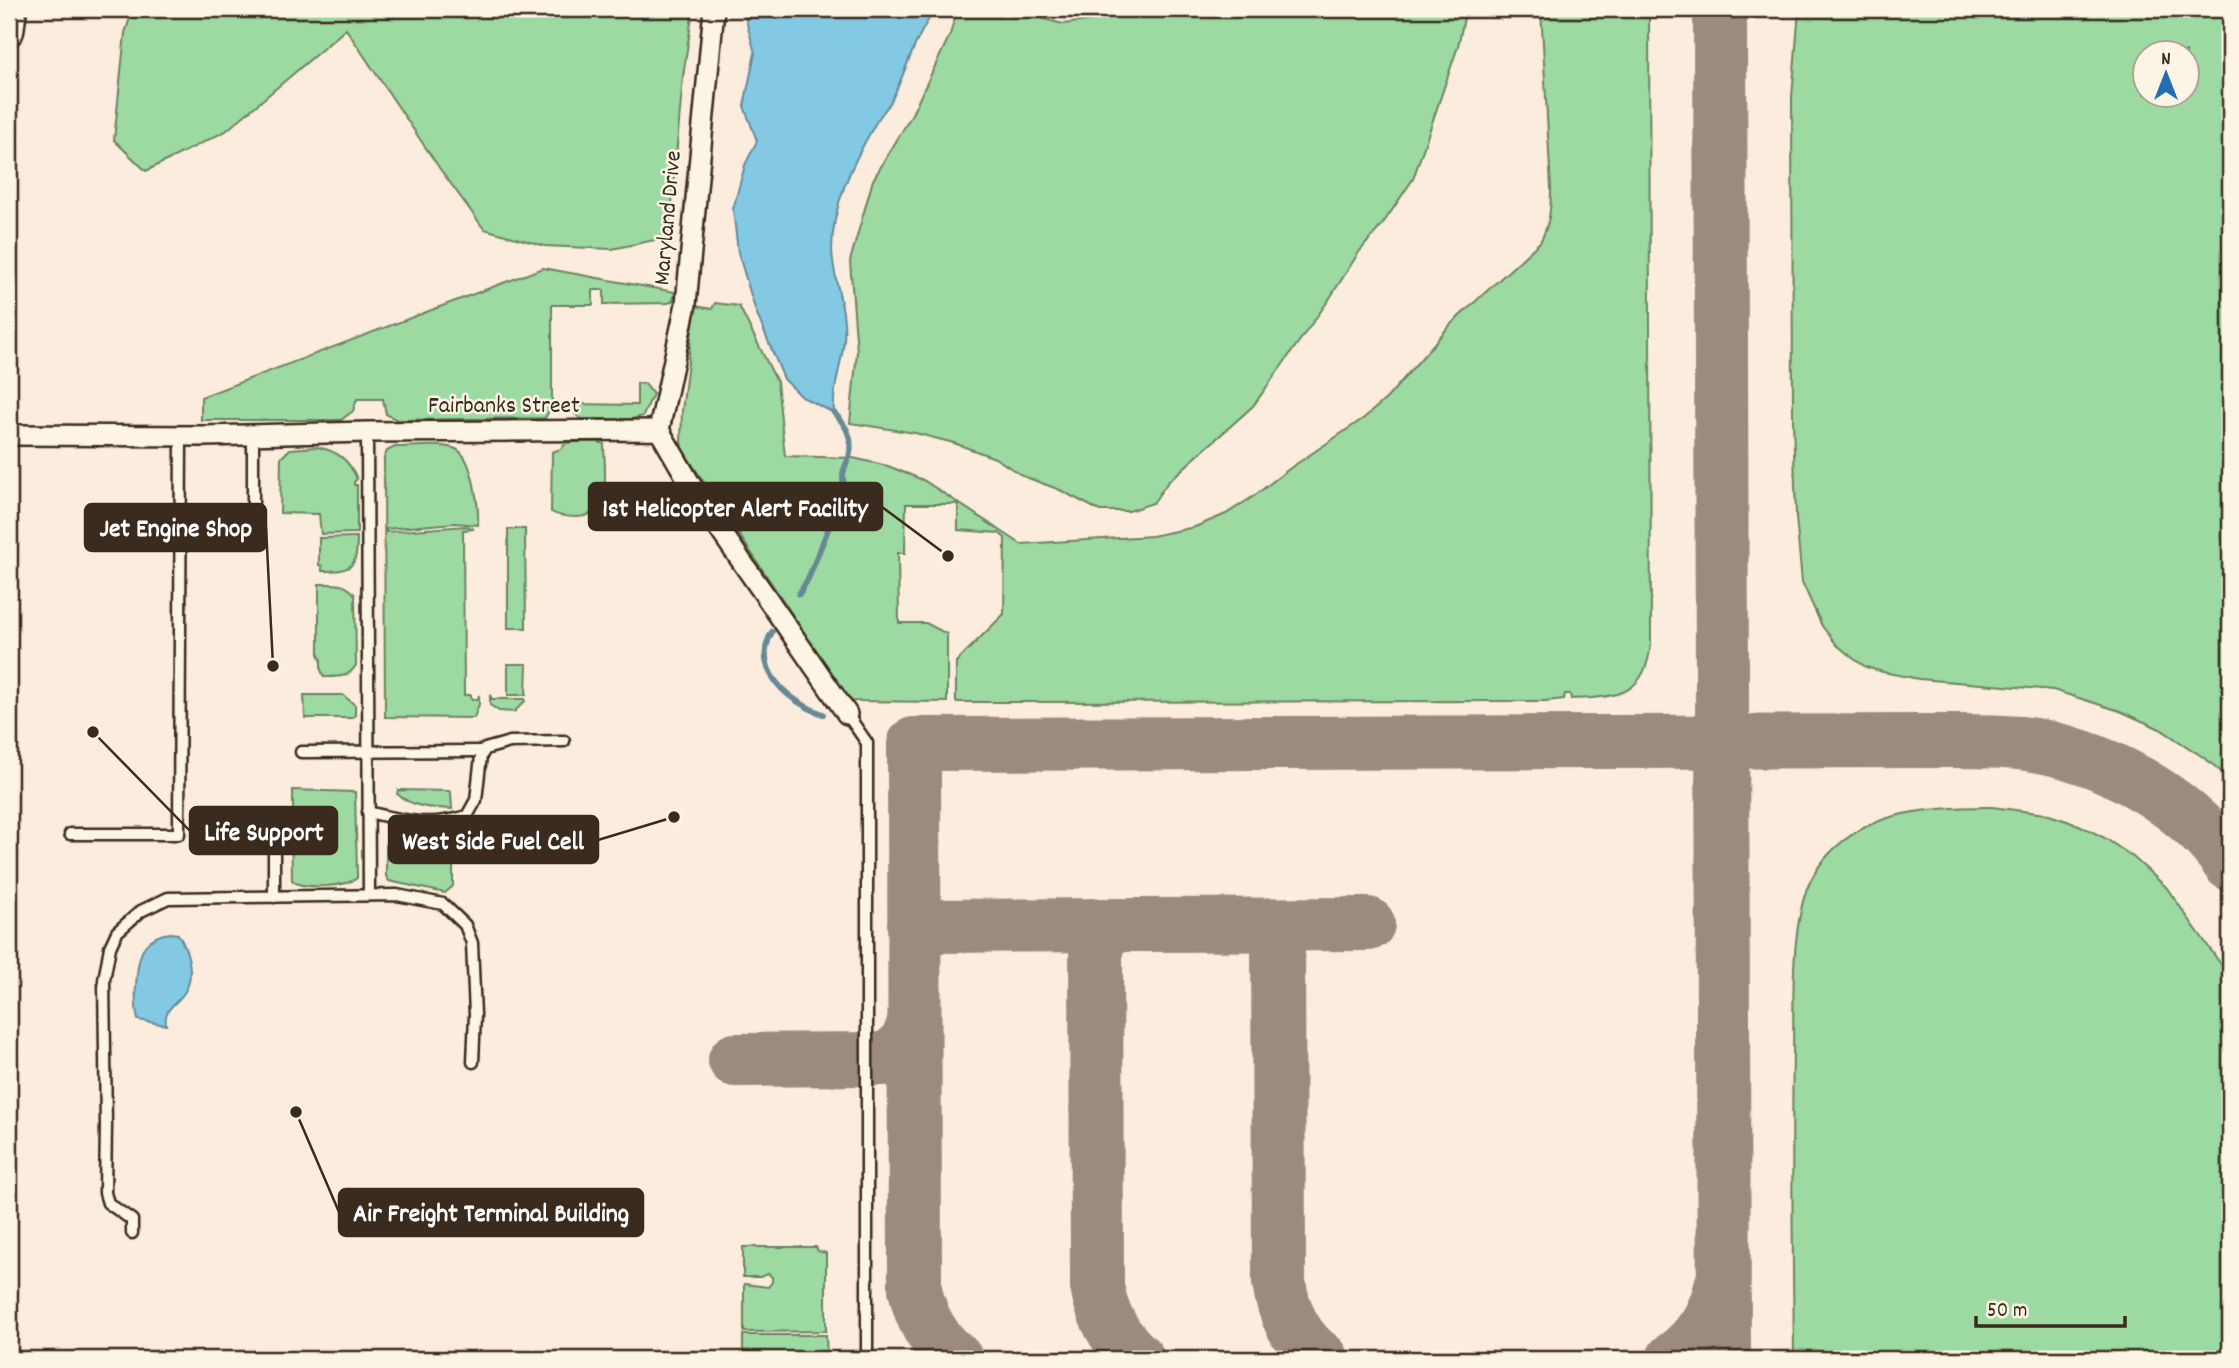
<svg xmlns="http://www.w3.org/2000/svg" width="2239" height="1368" font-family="Dekko,sans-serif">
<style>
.green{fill:#9cdaa2;stroke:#6c8260;stroke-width:2;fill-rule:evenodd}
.water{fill:#83c9e4;stroke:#668995;stroke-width:2}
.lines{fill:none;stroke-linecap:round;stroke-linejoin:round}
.stream{stroke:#668995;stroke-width:6}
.taxiway{stroke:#9b8b7e;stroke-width:54}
.lane-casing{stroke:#3b2a1e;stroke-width:15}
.street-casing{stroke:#3b2a1e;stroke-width:24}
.secondary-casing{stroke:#3b2a1e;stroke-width:33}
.lane{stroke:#fcf5e5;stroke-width:10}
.street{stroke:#fcf5e5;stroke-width:19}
.secondary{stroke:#fcf5e5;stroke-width:28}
.labels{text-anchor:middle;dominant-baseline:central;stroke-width:5;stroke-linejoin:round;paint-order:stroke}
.street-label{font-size:24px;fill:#3b2a1e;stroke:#fcf5e5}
.leader{fill:none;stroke:#3b2a1e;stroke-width:2.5}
.callout-dot{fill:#3b2a1e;stroke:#fcf5e5;stroke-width:2.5}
.callout{fill:#3b2a1e;stroke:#3b2a1e;stroke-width:2.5}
.callout-label{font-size:26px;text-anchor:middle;font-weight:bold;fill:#fff}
</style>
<rect width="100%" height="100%" fill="#fbecde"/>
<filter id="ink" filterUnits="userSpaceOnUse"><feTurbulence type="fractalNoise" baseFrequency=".0143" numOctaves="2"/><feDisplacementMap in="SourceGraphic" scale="14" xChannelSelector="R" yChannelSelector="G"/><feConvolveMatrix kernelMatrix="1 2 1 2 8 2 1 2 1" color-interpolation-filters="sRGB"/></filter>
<g filter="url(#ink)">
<g class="green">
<path d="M133 9H693L683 77 669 237 612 249 545 246 484 229 440 169 346 29 226 131 146 171 114 140 125 33Z"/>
<path d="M957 9H1006L1063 24 1111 18 1104 9H1288L1333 14 1339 9H1466L1458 46 1413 179 1382 225 1359 252 1328 301 1253 406 1168 482 1153 503 1129 511H1100L1060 490 1023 476 995 458 954 443 915 433 850 423 857 351 850 261 873 180 910 118 950 35Z"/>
<path d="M1541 9H1649L1651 642C1646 697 1617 697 1571 699L1570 694H1565L1564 699 1546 701 956 702V662L1004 614 1005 538 999 533 958 530V504H906L905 553H898L899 623H926L947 634V702L850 701 684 452 681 443 682 411 695 306 712 309 715 303 739 306 777 382 785 456 853 458 888 466 923 480 1021 544 1152 536 1195 527 1226 514 1254 496 1289 469 1364 418 1387 398 1450 325 1540 242C1550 224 1551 208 1551 188Z"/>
<path d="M1799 9H2230V779L2206 759 2160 729 2120 711 2053 690 1919 679 1883 672 1866 667 1854 659 1837 645 1822 626 1802 582 1796 517 1793 420 1792 97ZM2144 52H2186V94H2144Z"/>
<path d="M543 268 675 292 673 301 668 303 604 304V290H593V305H552V406L545 418 397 420 386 414 383 399H357L353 411 341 420H201V397Z"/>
<path d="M637 383 645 384 653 394 643 416 632 419H581L574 413 572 406 575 404 637 405Z"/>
<path d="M577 442H599L604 444C604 469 614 516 577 517 568 517 558 516 551 512L552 452 561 449 566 443Z"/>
<path d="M317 447C338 451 349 460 357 479L354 482V485H357V533L321 534 319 514 280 513 281 458 290 449Z"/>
<path d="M395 447C411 447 442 443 456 449 473 457 479 507 478 525L455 523 386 529V532L467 526 474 529 463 530 464 695H471V699H478L479 695V704L474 718 385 717 384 458 387 451Z"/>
<path d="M508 529H525L526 628H508Z"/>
<path d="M357 537C357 567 353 571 322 571V566L319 565V538Z"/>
<path d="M319 584C334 584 346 582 355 595L356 665C349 678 337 677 324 677L321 670V658L319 657Z"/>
<path d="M508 664H527L526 695H508Z"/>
<path d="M304 695H343L355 705V716L351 718H305Z"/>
<path d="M490 695 492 699H525V701L514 712 499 711 490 705Z"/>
<path d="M293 790 355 792 357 874V878C346 887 301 890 292 880L291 813 293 812Z"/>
<path d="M398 790 449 791 451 793 452 809C431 808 414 808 397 794Z"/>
<path d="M1992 807 2046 814 2079 825 2105 838 2133 857 2166 887 2230 977V1359H1794C1793 1257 1791 1155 1793 1052 1794 1006 1791 955 1801 910 1805 889 1815 869 1829 854 1872 808 1934 808 1992 807Z"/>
<path d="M391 842H453V886L445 893 389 881 386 876V845Z"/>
<path d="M743 1247H816L818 1251 826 1253V1331L744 1332V1284L768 1287 772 1282V1277L768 1274 760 1277H743Z"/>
<path d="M743 1335H826L827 1359H743Z"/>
</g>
<g class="water">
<path d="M743 9H936C915 36 907 69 892 99 887 109 879 116 874 126 852 164 832 205 832 250 833 280 847 309 844 340 842 364 832 388 834 413L802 397 784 379 756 312 738 252 733 209 745 165 757 141 744 106 755 53Z"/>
<path d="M170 933 178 934C188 950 196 975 184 993 176 1005 163 1008 166 1025L138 1020C134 1003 135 961 145 946 151 938 160 934 170 933Z"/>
</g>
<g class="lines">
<g class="stream">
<path d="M799 594 808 579 831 522 848 508C847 496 842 486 843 474 844 467 849 460 850 453 853 436 845 424 834 413"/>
<path d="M772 632C750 671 791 703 823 714"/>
</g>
<g class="taxiway">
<path d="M1720 9 1724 1359"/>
<path d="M1096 925 1097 1287C1103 1317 1115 1339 1138 1359"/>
<path d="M1278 925 1279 1282C1283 1313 1297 1341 1322 1359"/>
<path d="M914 926 1368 924"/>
<path d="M735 1060 883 1059C902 1053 910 1039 914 1021"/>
<path d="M956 1359C933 1340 921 1319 915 1289L914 744 1923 741C1955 741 1988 740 2020 743 2099 752 2185 798 2230 864"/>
<path d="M1673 1359C1698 1341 1715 1316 1721 1286"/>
</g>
<defs>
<g id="lane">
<path d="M367 432 369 895"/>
<path d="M253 435V503"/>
<path d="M847 714 867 743V1359"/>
<path d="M301 752 484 751"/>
<path d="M368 812C406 821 429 828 467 816L476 800 481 756 485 749 510 742 564 741"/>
<path d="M274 820V897"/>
<path d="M70 834H179L181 435"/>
<path d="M132 1233V1220L108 1203 105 1193 106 1125 104 980 110 947 117 932 141 911 168 898 397 895 443 904 465 925 472 943 475 1015 473 1062"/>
</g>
<g id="street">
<path d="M659 430 686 304 714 9"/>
<path d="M9 435 205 436 367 432 659 430 702 504 847 714"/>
</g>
<path id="secondary" d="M9 31 12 9"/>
</defs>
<use href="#lane" class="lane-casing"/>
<use href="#street" class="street-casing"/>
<use href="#secondary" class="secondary-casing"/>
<use href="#lane" class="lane"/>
<use href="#street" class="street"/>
<use href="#secondary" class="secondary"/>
</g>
</g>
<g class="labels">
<g class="street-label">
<text transform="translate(669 218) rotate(-85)">Maryland Drive</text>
<text x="504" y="407">Fairbanks Street</text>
</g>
</g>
<path class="leader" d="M948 556L882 507M273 666L266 527M93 732L190 831M674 817L598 840M296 1112L339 1212"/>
<g class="callout-dot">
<circle cx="948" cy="556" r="7"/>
<circle cx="273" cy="666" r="7"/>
<circle cx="93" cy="732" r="7"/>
<circle cx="674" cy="817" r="7"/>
<circle cx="296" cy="1112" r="7"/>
</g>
<g class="callout">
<rect x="589" y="483" width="293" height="47" rx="7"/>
<rect x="85" y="504" width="181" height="47" rx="7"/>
<rect x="190" y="807" width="147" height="47" rx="7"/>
<rect x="389" y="816" width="209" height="47" rx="7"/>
<rect x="339" y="1189" width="304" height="47" rx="7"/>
</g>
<g class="callout-label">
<text x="735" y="516">1st Helicopter Alert Facility</text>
<text x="176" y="536">Jet Engine Shop</text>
<text x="264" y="840">Life Support</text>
<text x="493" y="849">West Side Fuel Cell</text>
<text x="491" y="1221">Air Freight Terminal Building</text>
</g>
<rect width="2239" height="1368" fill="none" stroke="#fcf5e5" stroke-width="35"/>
<rect x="18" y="18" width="2204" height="1333" fill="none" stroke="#3b2a1e" stroke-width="2.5" filter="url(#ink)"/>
<g transform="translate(2166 74)"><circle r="33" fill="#fcf5e5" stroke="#afa495" stroke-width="2"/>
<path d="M0-5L12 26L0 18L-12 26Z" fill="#1f6fb2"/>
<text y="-10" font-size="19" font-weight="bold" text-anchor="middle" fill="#3b2a1e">N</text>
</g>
<path d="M1976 1316v10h149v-10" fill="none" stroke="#3b2a1e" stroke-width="3.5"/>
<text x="1987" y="1316" font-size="21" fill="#3b2a1e" stroke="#fcf5e5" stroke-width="5" paint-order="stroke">50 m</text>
</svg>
